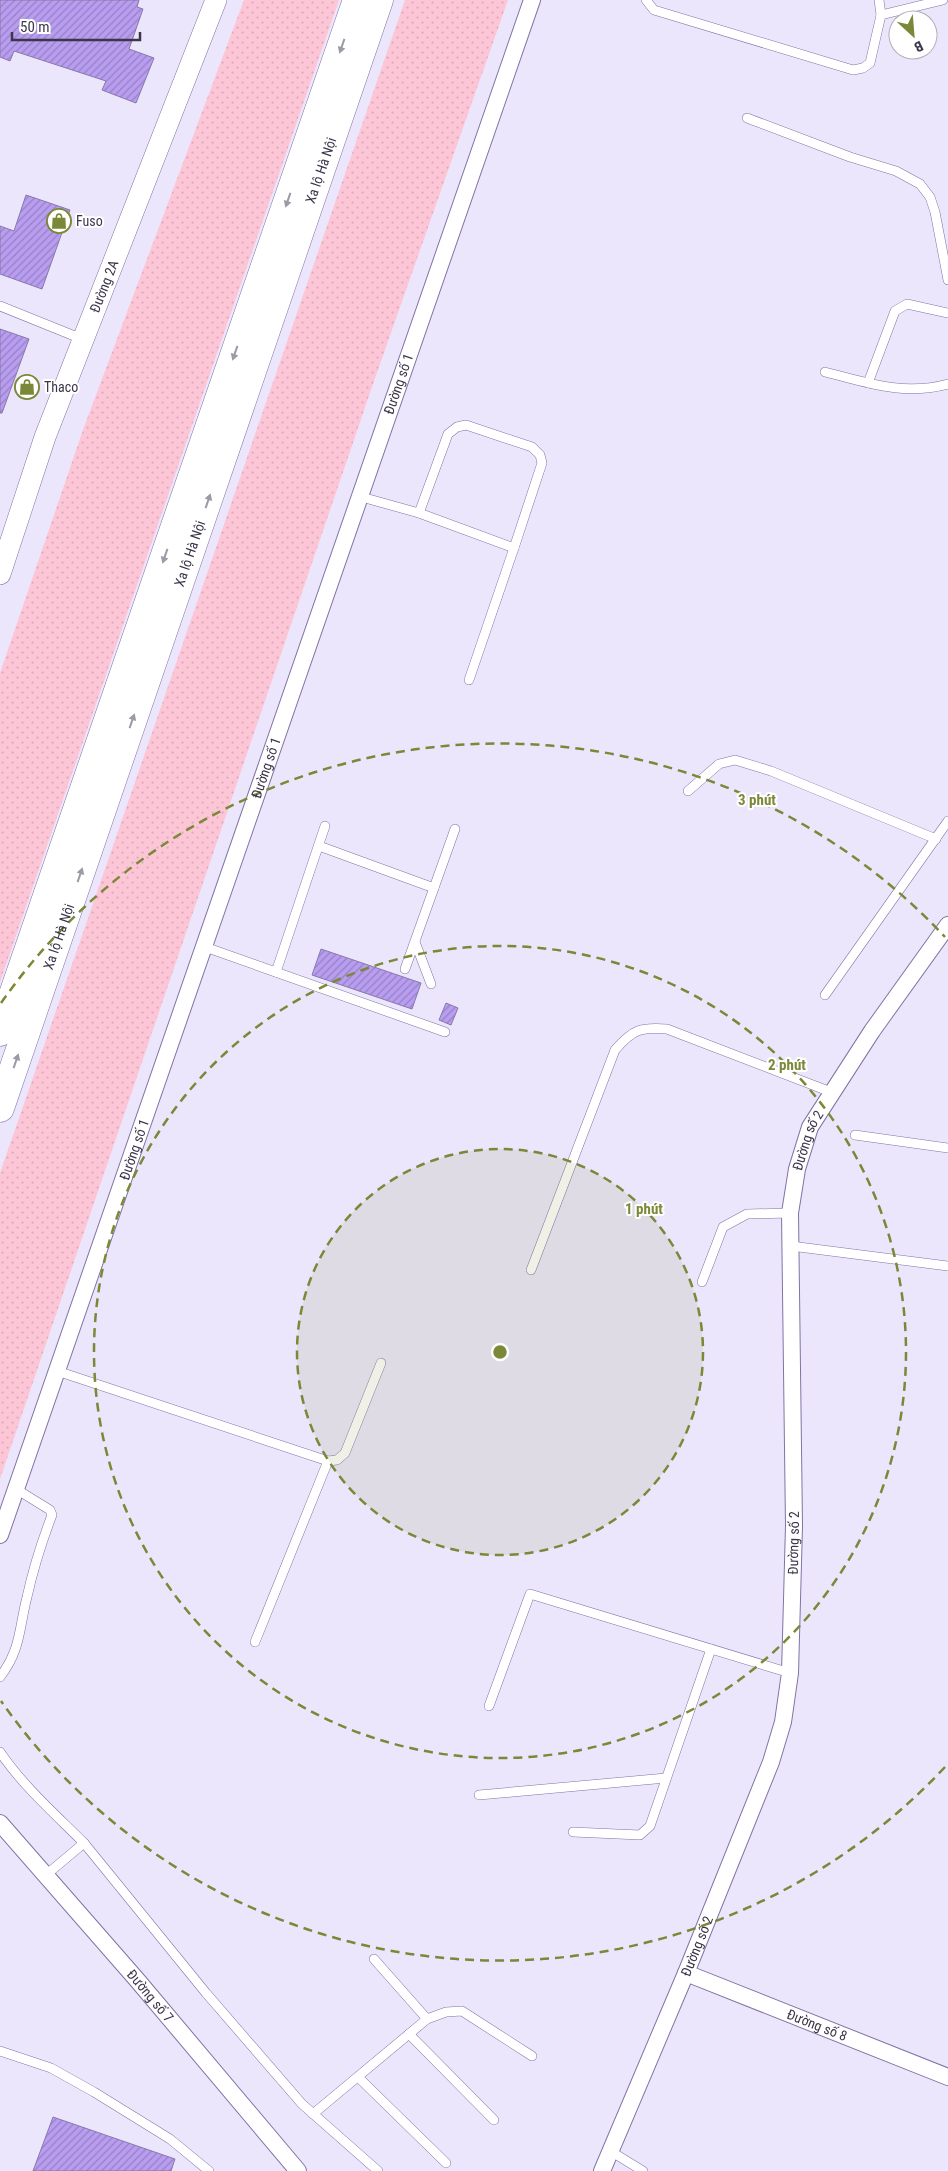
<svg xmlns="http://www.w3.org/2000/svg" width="948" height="2171" font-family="'Roboto Condensed',sans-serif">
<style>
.grass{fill:url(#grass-dots)}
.building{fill:url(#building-hatch);stroke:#8778a9}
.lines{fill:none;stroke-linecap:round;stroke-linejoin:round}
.service-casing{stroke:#8273a4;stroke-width:10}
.minor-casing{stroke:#8273a4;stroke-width:18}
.tertiary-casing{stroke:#8273a4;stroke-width:22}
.trunk-casing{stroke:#8273a4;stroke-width:29}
.service{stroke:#fff;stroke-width:9}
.minor{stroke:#fff;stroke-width:16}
.tertiary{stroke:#fff;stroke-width:21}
.trunk{stroke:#fff;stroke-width:28}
.oneway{fill:#9e9aa5}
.ring{fill:none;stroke:#7a8837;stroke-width:2.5;stroke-dasharray:9 6}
.labels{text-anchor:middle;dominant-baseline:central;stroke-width:4;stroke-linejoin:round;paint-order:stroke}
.street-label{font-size:14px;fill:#3c364b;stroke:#fff}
.poi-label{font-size:14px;fill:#3c364b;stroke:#fff;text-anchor:start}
.centre{fill:#7a8837;stroke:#fff;stroke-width:2.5}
.ring-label{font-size:15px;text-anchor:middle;font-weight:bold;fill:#7a8837;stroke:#fff;stroke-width:4;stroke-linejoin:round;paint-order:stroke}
</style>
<defs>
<pattern id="grass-dots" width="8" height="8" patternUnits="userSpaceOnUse" patternTransform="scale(1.25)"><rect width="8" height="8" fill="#fdc6d7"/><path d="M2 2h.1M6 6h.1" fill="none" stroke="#daabba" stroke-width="1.8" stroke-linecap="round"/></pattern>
<pattern id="building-hatch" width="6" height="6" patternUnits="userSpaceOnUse" patternTransform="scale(1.25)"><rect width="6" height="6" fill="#b89df0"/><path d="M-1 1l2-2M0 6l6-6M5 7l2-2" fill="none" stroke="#9781c4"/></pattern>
</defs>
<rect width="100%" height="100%" fill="#ece6fc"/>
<g class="grass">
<path d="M244 0H339L0 982V673L84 427Z"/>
<path d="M405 0H508L373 384 0 1479V1173Z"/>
</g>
<g class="building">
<path d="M0 0H139L137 7 143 9 129 49 154 58 136 103 102 90 106 81 14 51 10 61 0 57Z"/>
<path d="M26 195 70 210 42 289 0 274V226L14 231Z"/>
<path d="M0 329 29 339 2 413H0Z"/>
<path d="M321 949 421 983 412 1009 312 975Z"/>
<path d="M446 1003 458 1008 451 1025 439 1020Z"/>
<path d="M53 2117 175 2159 171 2171H33Z"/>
</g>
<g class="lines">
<defs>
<g id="service">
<path d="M646 0 654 10 853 70 863 68 870 63 881 15 879 0"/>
<path d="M881 15 943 0"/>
<path d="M747 118 850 157 896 171 920 184 930 197 935 212 948 280"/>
<path d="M0 306 82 339"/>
<path d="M825 372C869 383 903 396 948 384"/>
<path d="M868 383 895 311 907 304 948 313"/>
<path d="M358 496 419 513 448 434 457 427 466 425 532 447 540 455 542 463 514 548"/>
<path d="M419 513 514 548 469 680"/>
<path d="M688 791 719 764 735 760 771 771 936 839"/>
<path d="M319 846 434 888"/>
<path d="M415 942 431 984"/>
<path d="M205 947 445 1032"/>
<path d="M405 969 455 829"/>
<path d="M276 972 325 826"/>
<path d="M825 995 948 821"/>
<path d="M855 1135 948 1148"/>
<path d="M791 1246 948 1266"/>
<path d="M531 1270 615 1050C633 1029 641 1027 667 1029L831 1092"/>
<path d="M702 1282 723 1227 747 1214 790 1213"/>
<path d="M57 1371 328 1461 337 1460 345 1453 381 1363"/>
<path d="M255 1642 328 1461"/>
<path d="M0 1677C21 1650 19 1628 27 1597 33 1570 42 1541 52 1515L50 1510 16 1489"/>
<path d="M489 1706 530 1594 790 1673"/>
<path d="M0 1752C24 1787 54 1813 84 1843L46 1875"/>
<path d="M479 1795 666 1778"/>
<path d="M573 1832 640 1835 650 1826 711 1649"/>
<path d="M84 1843 206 1993 302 2104 378 2171"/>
<path d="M427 2019 446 2012 462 2011 532 2056"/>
<path d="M409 2034 494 2120"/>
<path d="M0 2051 51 2068 94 2092 170 2139 209 2171"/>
<path d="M358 2077 446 2163"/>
<path d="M313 2114 427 2019 374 1959"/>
<path d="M612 2152 643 2171"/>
</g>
<g id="minor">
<path id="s1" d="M0 1535C179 1024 353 511 532 0"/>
<path id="s2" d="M0 1823 138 1981 298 2171"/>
<path id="s3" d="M686 1973 948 2077"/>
<path id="s4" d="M602 2171 686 1973 771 1762 783 1722 790 1673 794 1526 790 1213 797 1169 810 1127 872 1031 948 925"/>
</g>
<g id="tertiary">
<path id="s5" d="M0 574 45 437 216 0"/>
</g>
<g id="trunk">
<path d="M0 1032 357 0"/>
<path id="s6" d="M0 1108 379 0"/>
</g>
</defs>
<use href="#service" class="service-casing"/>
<use href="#minor" class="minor-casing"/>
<use href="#tertiary" class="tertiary-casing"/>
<use href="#trunk" class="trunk-casing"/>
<use href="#service" class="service"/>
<use href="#minor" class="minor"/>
<use href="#tertiary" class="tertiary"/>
<use href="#trunk" class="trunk"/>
</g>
<defs><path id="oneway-solid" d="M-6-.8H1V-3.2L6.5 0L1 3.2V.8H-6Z" transform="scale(1.25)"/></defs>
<g class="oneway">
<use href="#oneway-solid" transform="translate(342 46) rotate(109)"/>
<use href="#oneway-solid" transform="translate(288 200) rotate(109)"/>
<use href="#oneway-solid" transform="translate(235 353) rotate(109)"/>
<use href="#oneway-solid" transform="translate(208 501) rotate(-71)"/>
<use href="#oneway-solid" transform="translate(165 556) rotate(109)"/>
<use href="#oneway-solid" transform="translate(132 721) rotate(-71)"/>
<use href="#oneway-solid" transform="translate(80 875) rotate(-71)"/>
<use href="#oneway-solid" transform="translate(16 1061) rotate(-71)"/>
</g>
<circle cx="500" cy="1352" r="203" fill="#7a8837" fill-opacity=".12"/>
<g class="ring">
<circle cx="500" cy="1352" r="203"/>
<circle cx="500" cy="1352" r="406"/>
<path d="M945 1767A609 609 0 0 1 1 1701M1 1003A609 609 0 0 1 945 937"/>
</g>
<defs>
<symbol id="shop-ring" viewBox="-11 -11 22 22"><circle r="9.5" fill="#fff" stroke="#7a8837" stroke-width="1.5"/><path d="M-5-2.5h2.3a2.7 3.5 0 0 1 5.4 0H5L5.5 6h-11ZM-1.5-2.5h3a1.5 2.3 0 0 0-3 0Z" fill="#7a8837"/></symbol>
</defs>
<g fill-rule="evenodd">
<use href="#shop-ring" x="45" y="207" width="28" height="28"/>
<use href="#shop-ring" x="13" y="373" width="28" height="28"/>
</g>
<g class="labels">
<g class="street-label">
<text stroke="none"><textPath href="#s6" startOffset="991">Xa lộ Hà Nội</textPath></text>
<text stroke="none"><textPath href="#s5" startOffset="306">Đường 2A</textPath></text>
<text stroke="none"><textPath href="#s1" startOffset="1218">Đường số 1</textPath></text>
<text stroke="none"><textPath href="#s6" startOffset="586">Xa lộ Hà Nội</textPath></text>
<text stroke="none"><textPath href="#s1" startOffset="812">Đường số 1</textPath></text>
<text stroke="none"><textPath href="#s6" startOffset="181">Xa lộ Hà Nội</textPath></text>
<text stroke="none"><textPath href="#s4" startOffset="1069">Đường số 2</textPath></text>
<text stroke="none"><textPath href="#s1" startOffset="408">Đường số 1</textPath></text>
<text stroke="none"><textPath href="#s4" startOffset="664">Đường số 2</textPath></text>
<text stroke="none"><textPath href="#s4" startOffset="244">Đường số 2</textPath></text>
<text stroke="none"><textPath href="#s2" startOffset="229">Đường số 7</textPath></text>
<text stroke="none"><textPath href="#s3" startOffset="141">Đường số 8</textPath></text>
</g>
<g class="poi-label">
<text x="76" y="221">Fuso</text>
<text x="44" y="387">Thaco</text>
</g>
</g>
<circle cx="500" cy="1352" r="8" class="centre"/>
<g class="ring-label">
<text x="757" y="805">3 phút</text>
<text x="787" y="1070">2 phút</text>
<text x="644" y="1214">1 phút</text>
</g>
<g transform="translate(913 35) rotate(154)"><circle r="24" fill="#ffffff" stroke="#b1afb7"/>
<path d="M0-4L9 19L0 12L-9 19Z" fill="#7a8837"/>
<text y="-8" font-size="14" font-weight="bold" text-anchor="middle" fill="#3c364b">B</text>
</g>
<path d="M12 32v8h128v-8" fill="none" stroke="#3c364b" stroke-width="2.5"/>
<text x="20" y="32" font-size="15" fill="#3c364b" stroke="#ffffff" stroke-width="4" paint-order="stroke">50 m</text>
</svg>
